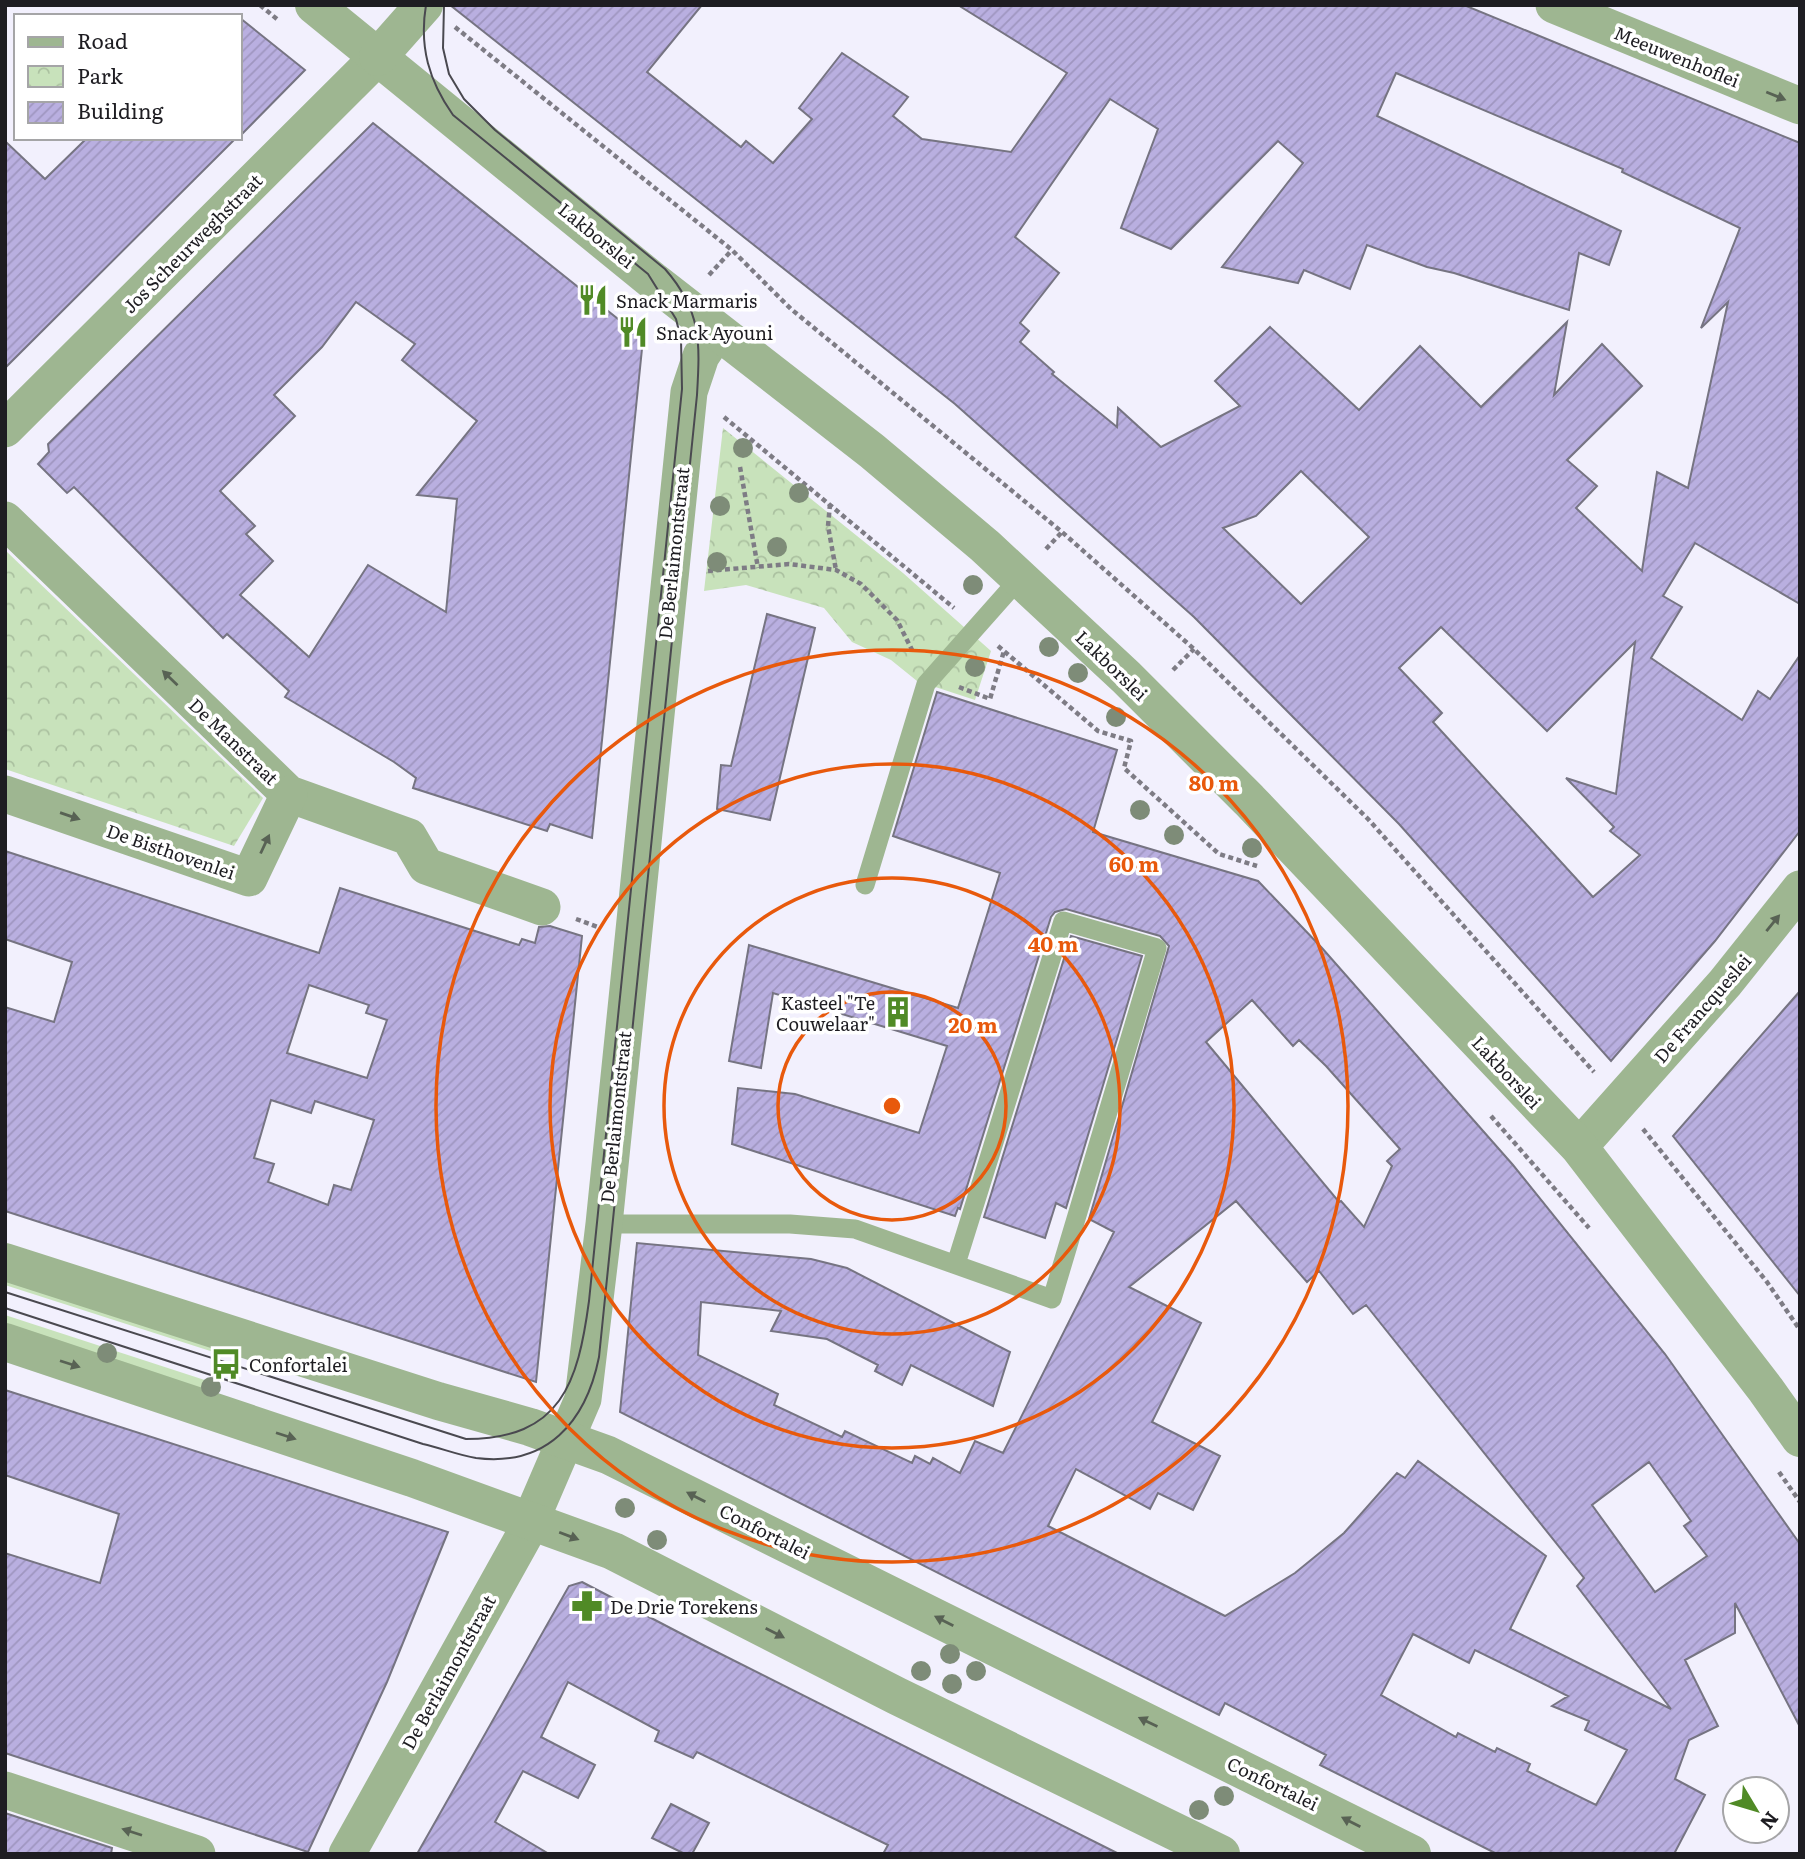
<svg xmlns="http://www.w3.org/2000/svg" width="1805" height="1859" font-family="Literata,serif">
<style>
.green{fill:#c8e2bb}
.park{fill:url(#park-crowns)}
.building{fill:url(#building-hatch);stroke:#767482;stroke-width:2;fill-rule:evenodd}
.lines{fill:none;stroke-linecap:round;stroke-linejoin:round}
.path{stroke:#7e7c85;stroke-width:4.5;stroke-dasharray:5 3.5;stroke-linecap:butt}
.service{stroke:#9eb691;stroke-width:19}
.minor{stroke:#9eb691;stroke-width:37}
.tertiary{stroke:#9eb691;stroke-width:38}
.tram{stroke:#4a4950;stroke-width:2}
.tree{fill:#7e8c78}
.oneway{fill:#586254}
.ring{fill:none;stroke:#e8590c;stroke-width:3.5}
.labels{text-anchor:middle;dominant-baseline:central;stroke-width:7;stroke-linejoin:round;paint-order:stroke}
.street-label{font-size:18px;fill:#1e1d22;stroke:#fff}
.poi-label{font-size:18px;fill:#1e1d22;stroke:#fff;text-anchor:start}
.centre{fill:#e8590c;stroke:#fff;stroke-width:3.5}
.ring-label{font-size:21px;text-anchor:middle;font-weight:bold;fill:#e8590c;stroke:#fff;stroke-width:7;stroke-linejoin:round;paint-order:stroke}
</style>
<defs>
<pattern id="park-crowns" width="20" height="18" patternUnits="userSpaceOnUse" patternTransform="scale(1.75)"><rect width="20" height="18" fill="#c8e2bb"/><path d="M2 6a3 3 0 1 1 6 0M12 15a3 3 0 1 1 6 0" fill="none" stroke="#abc1a0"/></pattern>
<pattern id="building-hatch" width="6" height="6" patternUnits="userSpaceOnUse" patternTransform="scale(1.75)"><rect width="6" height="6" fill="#b9afe0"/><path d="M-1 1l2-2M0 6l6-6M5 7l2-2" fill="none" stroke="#9f96c0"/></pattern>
</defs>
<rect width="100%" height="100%" fill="#f2f0fd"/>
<g class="green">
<path d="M5 1274 232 1348 229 1357 5 1285Z"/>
<path d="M5 1315 220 1385 217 1394 5 1326Z"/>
</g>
<g class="park">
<path d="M723 428 903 573 991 651 975 700 917 681 891 660 852 642 824 608 746 585 704 591Z"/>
<path d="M5 550 263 798 234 846 5 769Z"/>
</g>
<g class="building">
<path d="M450 5H702L647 72 741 147 746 141 773 163 812 119 799 108 842 53 908 97 893 116 922 139 1011 152 1067 73 958 5H1464L1800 143V604L1695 543 1663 596 1682 607 1651 658 1742 720 1758 691 1770 699 1800 655V831L1715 941 1611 1061 1399 824 1194 617 955 404ZM1396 73 1623 169 1622 172 1740 228 1701 328 1728 302 1688 488 1657 472 1642 571 1576 508 1597 486 1567 460 1642 386 1602 344 1554 395 1567 322 1481 407 1420 346 1359 410 1270 327 1215 381 1240 406 1161 447 1118 408 1117 427 1052 374 1054 372 1020 342 1029 331 1020 323 1059 273 1015 237 1110 99 1158 129 1121 228 1171 249 1278 141 1303 163 1222 267 1298 283 1304 270 1350 289 1367 245 1427 267 1454 273 1569 310 1579 253 1609 265 1621 231 1377 116ZM1301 471 1369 537 1301 604 1223 528 1256 516ZM1441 627 1547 731 1635 642 1616 794 1566 778 1614 827 1610 831 1640 855 1593 897 1433 722 1442 713 1399 668Z"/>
<path d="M240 18 305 70 240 136Z"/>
<path d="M373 123 643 339 592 838 550 824 547 831 413 788 416 778 394 762 285 697 289 691 227 634 223 638 74 487 67 493 38 464 49 452 48 444ZM356 302 415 344 402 360 477 421 417 495 457 499 446 612 368 565 309 657 240 595 273 561 246 534 255 526 220 491 295 416 274 395 322 347Z"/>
<path d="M87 138H236L5 368V141L45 179Z"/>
<path d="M767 614 815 628 770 820 717 809 721 765 731 766Z"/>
<path d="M937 692 1117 750 1093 832 1258 881 1322 948 1513 1165 1665 1354 1800 1544V1727L1735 1603V1633L1685 1660 1718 1726 1689 1740 1675 1779 1705 1795 1674 1854H1497L1320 1765 1326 1755 1225 1703 1219 1715 620 1412 637 1243 811 1259 847 1268 1010 1352 993 1406 911 1365 902 1385 875 1371 878 1365 827 1339 771 1331 781 1311 701 1302 698 1355 778 1394 774 1405 842 1437 845 1431 912 1463 915 1456 930 1464 933 1458 960 1473 975 1441 1003 1453 1114 1232 1089 1219 1169 946 1160 936 1066 909 1055 912 1051 917 960 1209 958 1208 955 1216 732 1144 738 1088 795 1094 919 1133 947 1046 773 993 761 1068 729 1061 749 945 958 1008 1000 873 893 836ZM1252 1000 1293 1046 1299 1040 1326 1066 1400 1149 1387 1161 1392 1166 1364 1227 1341 1201 1339 1202 1206 1042ZM1236 1201 1307 1282 1319 1271 1353 1314 1366 1305 1584 1578 1577 1586 1671 1709 1510 1629 1546 1556 1418 1461 1405 1478 1397 1473 1344 1533 1295 1573 1225 1616 1048 1526 1076 1469 1150 1509 1158 1493 1193 1510 1220 1456 1152 1422 1201 1323 1129 1287ZM1649 1462 1691 1521 1684 1526 1707 1556 1655 1592 1592 1505ZM1413 1634 1469 1663 1475 1650 1568 1696 1552 1706 1589 1721 1585 1730 1627 1750 1596 1805 1527 1771 1530 1764 1497 1748 1495 1752 1458 1733 1456 1737 1381 1695Z"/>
<path d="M5 851 319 953 340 888 519 945 522 939 535 943 539 927 550 926 582 936 536 1382 5 1211V1007L54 1022 72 962 5 939ZM309 985 369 1005 366 1013 387 1020 367 1078 287 1053ZM271 1100 311 1113 315 1101 374 1120 351 1190 334 1185 328 1205 268 1182 274 1164 254 1158Z"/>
<path d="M1071 936 1142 956 1066 1208 1056 1203 1045 1238 984 1217Z"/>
<path d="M1800 991V1296L1673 1136Z"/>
<path d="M5 1390 448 1532 387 1682 308 1852 5 1753V1553L100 1583 119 1514 5 1475Z"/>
<path d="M582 1582 703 1645 1119 1854H883L888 1845 697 1752 693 1758 655 1741 659 1731 568 1682 541 1737 595 1765 587 1781 578 1798 523 1771 495 1822 549 1854H417L569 1586Z"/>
<path d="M671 1804 709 1823 692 1854H685L652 1838Z"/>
<path d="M5 1813 112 1848 111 1854H5Z"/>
</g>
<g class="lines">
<g class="path">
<path d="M260 5 278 20"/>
<path d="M455 27 732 250 791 309 1062 532 1194 649 1368 819 1594 1072"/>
<path d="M709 275 732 250"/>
<path d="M724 417 954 608"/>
<path d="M740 467 758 568"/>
<path d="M830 504 828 526 836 570"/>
<path d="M1046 549 1062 532"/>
<path d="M708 571 789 564 836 570 861 584 897 620 914 654"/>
<path d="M998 646 1098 731 1131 741 1124 768 1219 854 1257 866"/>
<path d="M1173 670 1194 649"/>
<path d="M959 687 990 699 1004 651"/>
<path d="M576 919 598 927"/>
<path d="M1491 1116 1589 1228"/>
<path d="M1643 1129 1767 1282 1800 1330"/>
<path d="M1779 1472 1800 1502"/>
</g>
<g class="service">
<path d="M865 885 926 684 1020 578"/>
<path d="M604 1224H790L855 1229 1052 1299 1157 948 1063 921 956 1264"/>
</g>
<g class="minor">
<path d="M1554 5 1800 106"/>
<path d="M5 429 378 57"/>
<path d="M5 520 289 794 409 837 426 866 542 907"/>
<path d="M5 794 249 878 289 794"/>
<path d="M1579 1147 1725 983 1800 889"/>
<path d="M5 1790 197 1854"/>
<path d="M347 1854 524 1536 583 1399 604 1224 689 392 701 356 717 332"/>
</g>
<g class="tertiary">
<path d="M314 5 652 280 872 451 985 546 1126 677 1249 800 1579 1147 1766 1390 1800 1438"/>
<path d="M378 57 424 5"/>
<path d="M5 1262 438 1401 530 1427 608 1455 1412 1854"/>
<path d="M5 1342 412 1478 613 1551 897 1696 1221 1854"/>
</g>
<g class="tram">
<path d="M5 1292 466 1439C561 1439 578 1383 589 1301L682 389 681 339 676 319 648 274 453 115C429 81 419 47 426 5"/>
<path d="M5 1308 423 1444C441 1448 458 1455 476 1458 547 1467 586 1422 599 1357L697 395C700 343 702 311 665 269L495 130 464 99 449 74 443 48 444 5"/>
</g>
</g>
<g class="tree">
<circle cx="743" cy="448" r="10"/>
<circle cx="799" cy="493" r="10"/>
<circle cx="720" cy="506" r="10"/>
<circle cx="777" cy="547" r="10"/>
<circle cx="717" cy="562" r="10"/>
<circle cx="973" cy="585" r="10"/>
<circle cx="1049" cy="647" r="10"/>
<circle cx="975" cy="667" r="10"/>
<circle cx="1078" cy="673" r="10"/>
<circle cx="1116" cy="717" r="10"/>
<circle cx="1140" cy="810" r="10"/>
<circle cx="1174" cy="835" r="10"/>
<circle cx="1252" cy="848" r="10"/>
<circle cx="107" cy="1353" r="10"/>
<circle cx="211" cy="1387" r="10"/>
<circle cx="625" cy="1508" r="10"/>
<circle cx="657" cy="1540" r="10"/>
<circle cx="950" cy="1654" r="10"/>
<circle cx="921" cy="1671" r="10"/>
<circle cx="976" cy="1671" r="10"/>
<circle cx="952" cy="1684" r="10"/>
<circle cx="1224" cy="1796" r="10"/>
<circle cx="1199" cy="1810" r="10"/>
</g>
<defs><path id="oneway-solid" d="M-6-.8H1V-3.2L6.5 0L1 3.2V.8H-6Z" transform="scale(1.75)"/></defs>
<g class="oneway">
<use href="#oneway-solid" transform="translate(1776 96) rotate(22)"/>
<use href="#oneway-solid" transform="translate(170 678) rotate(-136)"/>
<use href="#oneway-solid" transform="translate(70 816) rotate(19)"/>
<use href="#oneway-solid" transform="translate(265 844) rotate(-65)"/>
<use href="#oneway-solid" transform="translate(1773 923) rotate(-51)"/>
<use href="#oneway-solid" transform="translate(70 1364) rotate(18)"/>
<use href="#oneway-solid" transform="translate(286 1436) rotate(18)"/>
<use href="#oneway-solid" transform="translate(696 1497) rotate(-153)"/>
<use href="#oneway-solid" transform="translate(569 1536) rotate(21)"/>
<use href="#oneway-solid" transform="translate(944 1621) rotate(-153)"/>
<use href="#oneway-solid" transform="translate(775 1633) rotate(27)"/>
<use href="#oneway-solid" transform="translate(1148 1722) rotate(-154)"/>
<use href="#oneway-solid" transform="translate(1351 1822) rotate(-153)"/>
<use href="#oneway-solid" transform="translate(132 1832) rotate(-162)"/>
</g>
<g class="ring">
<circle cx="892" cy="1106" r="114"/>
<circle cx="892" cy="1106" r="228"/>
<circle cx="892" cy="1106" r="342"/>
<circle cx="892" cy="1106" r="456"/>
</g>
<defs>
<symbol id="restaurant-bare" viewBox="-9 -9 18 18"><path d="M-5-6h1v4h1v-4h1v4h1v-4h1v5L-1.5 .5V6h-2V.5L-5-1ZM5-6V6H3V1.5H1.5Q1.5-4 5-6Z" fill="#508a26" stroke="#fff" stroke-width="2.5" paint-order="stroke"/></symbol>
<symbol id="building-bare" viewBox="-9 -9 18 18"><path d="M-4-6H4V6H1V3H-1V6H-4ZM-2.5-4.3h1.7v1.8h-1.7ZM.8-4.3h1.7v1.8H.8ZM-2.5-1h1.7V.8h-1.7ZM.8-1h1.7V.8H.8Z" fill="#508a26" stroke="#fff" stroke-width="2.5" paint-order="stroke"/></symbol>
<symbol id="bus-bare" viewBox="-9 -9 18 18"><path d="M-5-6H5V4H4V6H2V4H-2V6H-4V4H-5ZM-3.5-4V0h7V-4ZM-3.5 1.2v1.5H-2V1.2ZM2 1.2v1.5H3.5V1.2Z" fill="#508a26" stroke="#fff" stroke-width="2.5" paint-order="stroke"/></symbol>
<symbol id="pharmacy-bare" viewBox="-9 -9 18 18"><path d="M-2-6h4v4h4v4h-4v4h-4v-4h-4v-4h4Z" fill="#508a26" stroke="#fff" stroke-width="2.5" paint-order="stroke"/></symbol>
</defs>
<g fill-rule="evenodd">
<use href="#restaurant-bare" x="571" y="278" width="44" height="44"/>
<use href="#restaurant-bare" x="611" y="310" width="44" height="44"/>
<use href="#building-bare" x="876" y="990" width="44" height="44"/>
<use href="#bus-bare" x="204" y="1342" width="44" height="44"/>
<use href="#pharmacy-bare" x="565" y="1584" width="44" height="44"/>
</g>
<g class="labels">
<g class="street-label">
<text transform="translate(1677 56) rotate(22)">Meeuwenhoflei</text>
<text transform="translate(597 235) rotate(39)">Lakborslei</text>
<text transform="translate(192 243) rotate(-45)">Jos Scheurweghstraat</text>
<text transform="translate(673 553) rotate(-84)">De Berlaimontstraat</text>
<text transform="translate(1112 665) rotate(44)">Lakborslei</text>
<text transform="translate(234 741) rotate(44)">De Manstraat</text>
<text transform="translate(171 851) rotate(19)">De Bisthovenlei</text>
<text transform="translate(1702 1008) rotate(-49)">De Francqueslei</text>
<text transform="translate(1507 1072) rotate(47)">Lakborslei</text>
<text transform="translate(615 1117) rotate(-84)">De Berlaimontstraat</text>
<text transform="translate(765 1531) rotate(27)">Confortalei</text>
<text transform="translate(448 1672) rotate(-61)">De Berlaimontstraat</text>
<text transform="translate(1273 1783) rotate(26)">Confortalei</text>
</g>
<g class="poi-label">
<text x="616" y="300">Snack Marmaris</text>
<text x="656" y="332">Snack Ayouni</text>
<text x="875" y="1002" text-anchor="end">Kasteel "Te<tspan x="875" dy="21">Couwelaar"</tspan></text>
<text x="249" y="1364">Confortalei</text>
<text x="610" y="1606">De Drie Torekens</text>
</g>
</g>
<circle cx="892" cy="1106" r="10" class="centre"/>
<g class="ring-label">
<text x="1214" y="791">80 m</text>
<text x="1134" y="872">60 m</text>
<text x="1053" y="952">40 m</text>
<text x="973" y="1033">20 m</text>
</g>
<rect width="1805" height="1859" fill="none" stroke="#1e1d22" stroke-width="14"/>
<rect x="14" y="14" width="228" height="126" fill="#ffffff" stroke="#a5a5a7" stroke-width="2"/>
<rect x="28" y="37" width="35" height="10" fill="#9eb691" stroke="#a5a5a7" stroke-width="2"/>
<text x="77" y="49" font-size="21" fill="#1e1d22">Road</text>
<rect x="28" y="66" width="35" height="21" fill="url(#park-crowns)" stroke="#a5a5a7" stroke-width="2"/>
<text x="77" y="84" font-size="21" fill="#1e1d22">Park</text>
<rect x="28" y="102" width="35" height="21" fill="url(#building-hatch)" stroke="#a5a5a7" stroke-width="2"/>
<text x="77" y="119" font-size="21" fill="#1e1d22">Building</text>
<g transform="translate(1756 1810) rotate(128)"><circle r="33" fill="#ffffff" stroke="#a5a5a7" stroke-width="2"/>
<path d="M0-5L12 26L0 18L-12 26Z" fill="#508a26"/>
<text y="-10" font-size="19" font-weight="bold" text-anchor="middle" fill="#1e1d22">N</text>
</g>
</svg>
